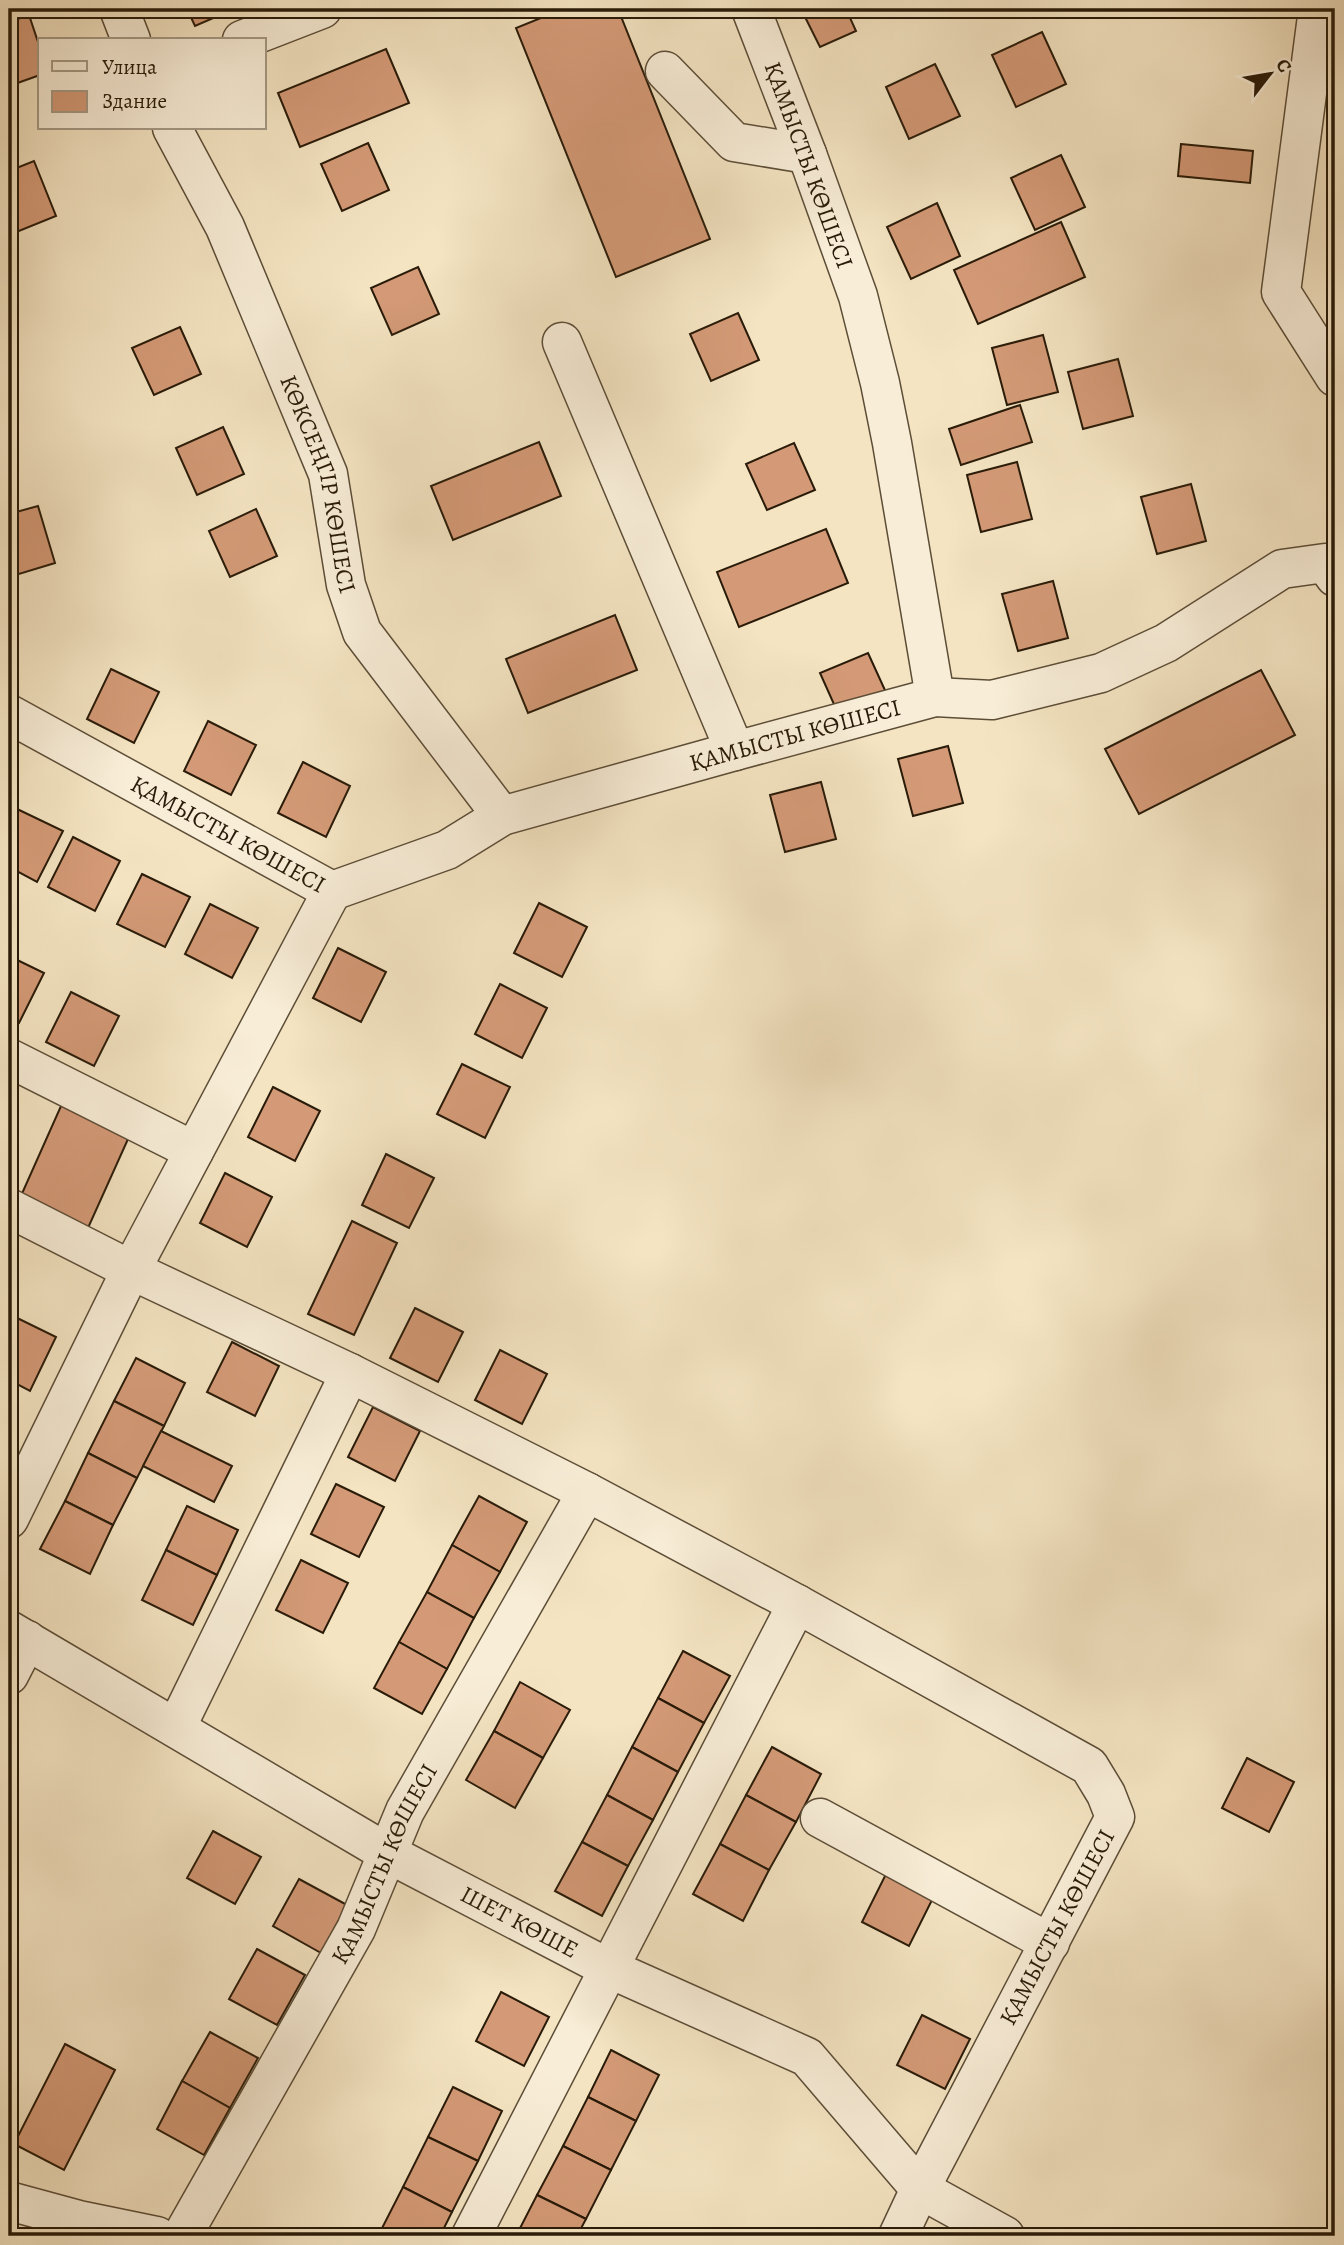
<svg xmlns="http://www.w3.org/2000/svg" width="1344" height="2245" font-family="Alegreya,serif">
<style>
.building{fill:#d49a77;stroke:#291b09;stroke-width:2}
.lines{fill:none;stroke-linecap:round;stroke-linejoin:round}
.minor-casing{stroke:#5c4d37;stroke-width:41}
.minor{stroke:#f8edd7;stroke-width:38}
.labels{text-anchor:middle;dominant-baseline:central;stroke-width:6;stroke-linejoin:round;paint-order:stroke}
.street-label{font-size:24px;fill:#291b09;stroke:#f8edd7}
</style>
<rect width="100%" height="100%" fill="#f4e4c2"/>
<filter id="stains"><feTurbulence type="fractalNoise" baseFrequency=".00286" numOctaves="4"/><feColorMatrix values="0 0 0 0 .2 0 0 0 0 .09 0 0 0 0 .02 0 0 0 .5 -.17"/></filter>
<radialGradient id="worn" r=".72"><stop offset=".6" stop-color="#630" stop-opacity="0"/><stop offset="1" stop-color="#630" stop-opacity=".3"/></radialGradient>
<g class="building">
<path d="M187 9H234L195 26Z"/>
<path d="M563 9H618L710 239 616 277 516 28Z"/>
<path d="M801 9H846L856 31 820 47Z"/>
<path d="M29 15 40 48V75L9 86V22Z"/>
<path d="M1042 32 1066 84 1016 107 992 55Z"/>
<path d="M386 49 409 103 300 147 278 93Z"/>
<path d="M935 64 960 116 909 139 886 87Z"/>
<path d="M368 143 389 190 342 211 321 164Z"/>
<path d="M1181 144 1253 151 1250 183 1178 176Z"/>
<path d="M1061 155 1085 207 1035 230 1011 178Z"/>
<path d="M34 161 56 216 9 235V171Z"/>
<path d="M937 203 960 256 911 279 887 227Z"/>
<path d="M1061 222 1085 277 978 324 954 270Z"/>
<path d="M418 267 439 314 392 335 371 288Z"/>
<path d="M738 313 759 360 711 381 690 334Z"/>
<path d="M180 327 201 374 154 395 132 348Z"/>
<path d="M1043 335 1058 392 1007 405 992 348Z"/>
<path d="M1118 359 1133 416 1083 429 1068 372Z"/>
<path d="M1020 405 1032 442 961 465 949 429Z"/>
<path d="M223 427 244 474 197 495 176 448Z"/>
<path d="M539 442 561 496 453 540 431 486Z"/>
<path d="M794 443 815 490 767 510 746 464Z"/>
<path d="M1017 462 1032 519 981 532 967 475Z"/>
<path d="M1191 484 1206 541 1157 554 1141 497Z"/>
<path d="M38 506 55 563 9 577V514Z"/>
<path d="M256 509 277 556 230 577 209 531Z"/>
<path d="M826 529 848 583 739 627 717 572Z"/>
<path d="M1053 581 1068 638 1018 651 1002 594Z"/>
<path d="M615 615 637 670 528 713 506 659Z"/>
<path d="M868 653 889 699 841 720 820 673Z"/>
<path d="M111 669 159 692 134 743 87 719Z"/>
<path d="M1261 670 1295 735 1139 814 1105 749Z"/>
<path d="M208 721 256 745 231 795 184 771Z"/>
<path d="M948 746 963 803 913 816 898 759Z"/>
<path d="M303 762 350 786 326 837 278 813Z"/>
<path d="M821 782 836 839 785 852 770 795Z"/>
<path d="M15 808 63 831 37 882 9 867V820Z"/>
<path d="M73 837 120 861 95 911 48 887Z"/>
<path d="M142 874 190 897 165 947 117 924Z"/>
<path d="M539 903 587 927 562 977 514 953Z"/>
<path d="M210 904 258 928 232 978 185 954Z"/>
<path d="M338 948 386 972 361 1022 313 998Z"/>
<path d="M9 956 44 973 19 1023 9 1018Z"/>
<path d="M500 984 547 1008 522 1058 475 1034Z"/>
<path d="M71 992 119 1016 94 1066 46 1042Z"/>
<path d="M462 1064 510 1087 485 1138 437 1114Z"/>
<path d="M273 1087 320 1111 295 1161 248 1137Z"/>
<path d="M65 1097 133 1128 88 1228 20 1198Z"/>
<path d="M386 1154 434 1178 409 1228 362 1205Z"/>
<path d="M225 1173 272 1197 247 1247 200 1223Z"/>
<path d="M352 1221 397 1243 354 1335 308 1314Z"/>
<path d="M9 1226 19 1232 9 1253Z"/>
<path d="M415 1308 463 1332 438 1382 390 1358Z"/>
<path d="M9 1314 56 1337 30 1391 9 1380Z"/>
<path d="M232 1342 279 1366 255 1416 207 1392Z"/>
<path d="M500 1350 547 1374 522 1424 475 1400Z"/>
<path d="M136 1358 185 1383 164 1426 114 1401Z"/>
<path d="M114 1401 164 1426 137 1478 88 1453Z"/>
<path d="M373 1407 420 1431 395 1481 348 1457Z"/>
<path d="M161 1431 232 1466 214 1502 143 1466Z"/>
<path d="M88 1453 137 1478 113 1525 65 1501Z"/>
<path d="M336 1484 384 1507 359 1557 311 1534Z"/>
<path d="M479 1496 527 1522 500 1572 452 1545Z"/>
<path d="M65 1501 113 1525 90 1574 40 1549Z"/>
<path d="M187 1506 238 1530 217 1575 166 1550Z"/>
<path d="M452 1545 500 1572 474 1618 427 1592Z"/>
<path d="M166 1550 217 1575 193 1625 142 1600Z"/>
<path d="M301 1560 348 1583 323 1633 276 1610Z"/>
<path d="M427 1592 474 1618 447 1669 399 1642Z"/>
<path d="M399 1642 447 1669 422 1714 374 1688Z"/>
<path d="M683 1651 730 1676 704 1723 658 1698Z"/>
<path d="M520 1682 570 1710 543 1758 494 1731Z"/>
<path d="M658 1698 704 1723 678 1772 632 1747Z"/>
<path d="M494 1731 543 1758 515 1808 466 1780Z"/>
<path d="M632 1747 678 1772 653 1820 607 1795Z"/>
<path d="M772 1747 821 1774 796 1822 746 1795Z"/>
<path d="M1247 1758 1294 1782 1269 1832 1222 1808Z"/>
<path d="M607 1795 653 1820 628 1866 582 1842Z"/>
<path d="M746 1795 796 1822 769 1870 720 1844Z"/>
<path d="M213 1831 261 1857 235 1904 187 1878Z"/>
<path d="M582 1842 628 1866 602 1916 555 1891Z"/>
<path d="M720 1844 769 1870 743 1921 693 1894Z"/>
<path d="M887 1872 934 1896 909 1946 862 1922Z"/>
<path d="M299 1879 347 1905 321 1953 273 1926Z"/>
<path d="M257 1949 305 1975 277 2025 229 1999Z"/>
<path d="M501 1992 549 2017 524 2066 476 2041Z"/>
<path d="M922 2015 970 2039 945 2089 897 2065Z"/>
<path d="M210 2032 258 2058 230 2108 182 2081Z"/>
<path d="M65 2044 115 2070 64 2170 14 2144Z"/>
<path d="M611 2050 659 2075 636 2121 588 2097Z"/>
<path d="M182 2081 230 2108 204 2155 157 2129Z"/>
<path d="M453 2087 502 2111 478 2161 428 2137Z"/>
<path d="M588 2097 636 2121 611 2170 563 2146Z"/>
<path d="M428 2137 478 2161 452 2212 403 2187Z"/>
<path d="M563 2146 611 2170 586 2219 537 2195Z"/>
<path d="M403 2187 452 2212 440 2236H378Z"/>
<path d="M537 2195 586 2219 577 2236H516Z"/>
</g>
<g class="lines">
<defs>
<g id="minor">
<path d="M119 9 131 40"/>
<path d="M1318 9 1281 292 1335 377"/>
<path d="M242 40 322 9"/>
<path d="M665 71 734 142 807 154"/>
<path id="s1" d="M172 128 225 227 328 474 346 585 362 632 502 816"/>
<path d="M562 342 735 751"/>
<path d="M935 697 992 700 1101 673 1166 643 1282 569 1325 563 1335 577"/>
<path id="s2" d="M9 714 332 891 447 850 502 816 735 751 935 697 892 443 880 383 858 296 807 154 751 9"/>
<path d="M9 1058 194 1151"/>
<path d="M9 1208 131 1270 350 1373 587 1492 797 1604 1089 1766 1106 1794 1115 1817 920 2189 898 2236"/>
<path d="M9 1519 131 1270 332 891"/>
<path id="s3" d="M9 1630 389 1854 608 1968 807 2057 920 2189 1005 2236"/>
<path d="M9 1675 27 1640"/>
<path d="M176 1728 350 1373"/>
<path d="M820 1818 1050 1943"/>
<path d="M9 2201 79 2220 157 2236"/>
<path id="s4" d="M182 2236 356 1929 405 1811 587 1492"/>
<path d="M471 2236 797 1604"/>
</g>
</defs>
<use href="#minor" class="minor-casing"/>
<use href="#minor" class="minor"/>
</g>
<g class="labels">
<g class="street-label">
<text transform="translate(809 165) rotate(70)">ҚАМЫСТЫ КӨШЕСІ</text>
<text stroke="none"><textPath href="#s1" startOffset="387">КӨКСЕҢГІР КӨШЕСІ</textPath></text>
<text stroke="none"><textPath href="#s2" startOffset="859">ҚАМЫСТЫ КӨШЕСІ</textPath></text>
<text stroke="none"><textPath href="#s2" startOffset="250">ҚАМЫСТЫ КӨШЕСІ</textPath></text>
<text stroke="none"><textPath href="#s4" startOffset="424">ҚАМЫСТЫ КӨШЕСІ</textPath></text>
<text stroke="none"><textPath href="#s3" startOffset="588">ШЕТ КӨШЕ</textPath></text>
<text transform="translate(1057 1927) rotate(-62)">ҚАМЫСТЫ КӨШЕСІ</text>
</g>
</g>
<rect width="1344" height="2245" fill="none" stroke="#f4e4c2" stroke-width="35"/>
<rect x="10" y="10" width="1323" height="2224" fill="none" stroke="#291b09" stroke-width="3.5"/>
<rect x="18" y="18" width="1309" height="2210" fill="none" stroke="#291b09" stroke-width="2"/>
<rect x="38" y="38" width="228" height="91" fill="#f8edd7" stroke="#a59985" stroke-width="2"/>
<rect x="52" y="61" width="35" height="10" fill="#f8edd7" stroke="#a59985" stroke-width="2"/>
<text x="102" y="74" font-size="21" fill="#291b09">Улица</text>
<rect x="52" y="91" width="35" height="21" fill="#d49a77" stroke="#a59985" stroke-width="2"/>
<text x="102" y="108" font-size="21" fill="#291b09">Здание</text>
<g transform="translate(1270 74) rotate(59)" stroke="#f8edd7" stroke-width="5" paint-order="stroke">
<path d="M0-5L12 26L0 18L-12 26Z" fill="#291b09"/>
<text y="-10" font-size="19" font-weight="bold" text-anchor="middle" fill="#291b09">С</text>
</g>
<rect width="100%" height="100%" filter="url(#stains)"/>
<rect width="100%" height="100%" fill="url(#worn)"/>
</svg>
